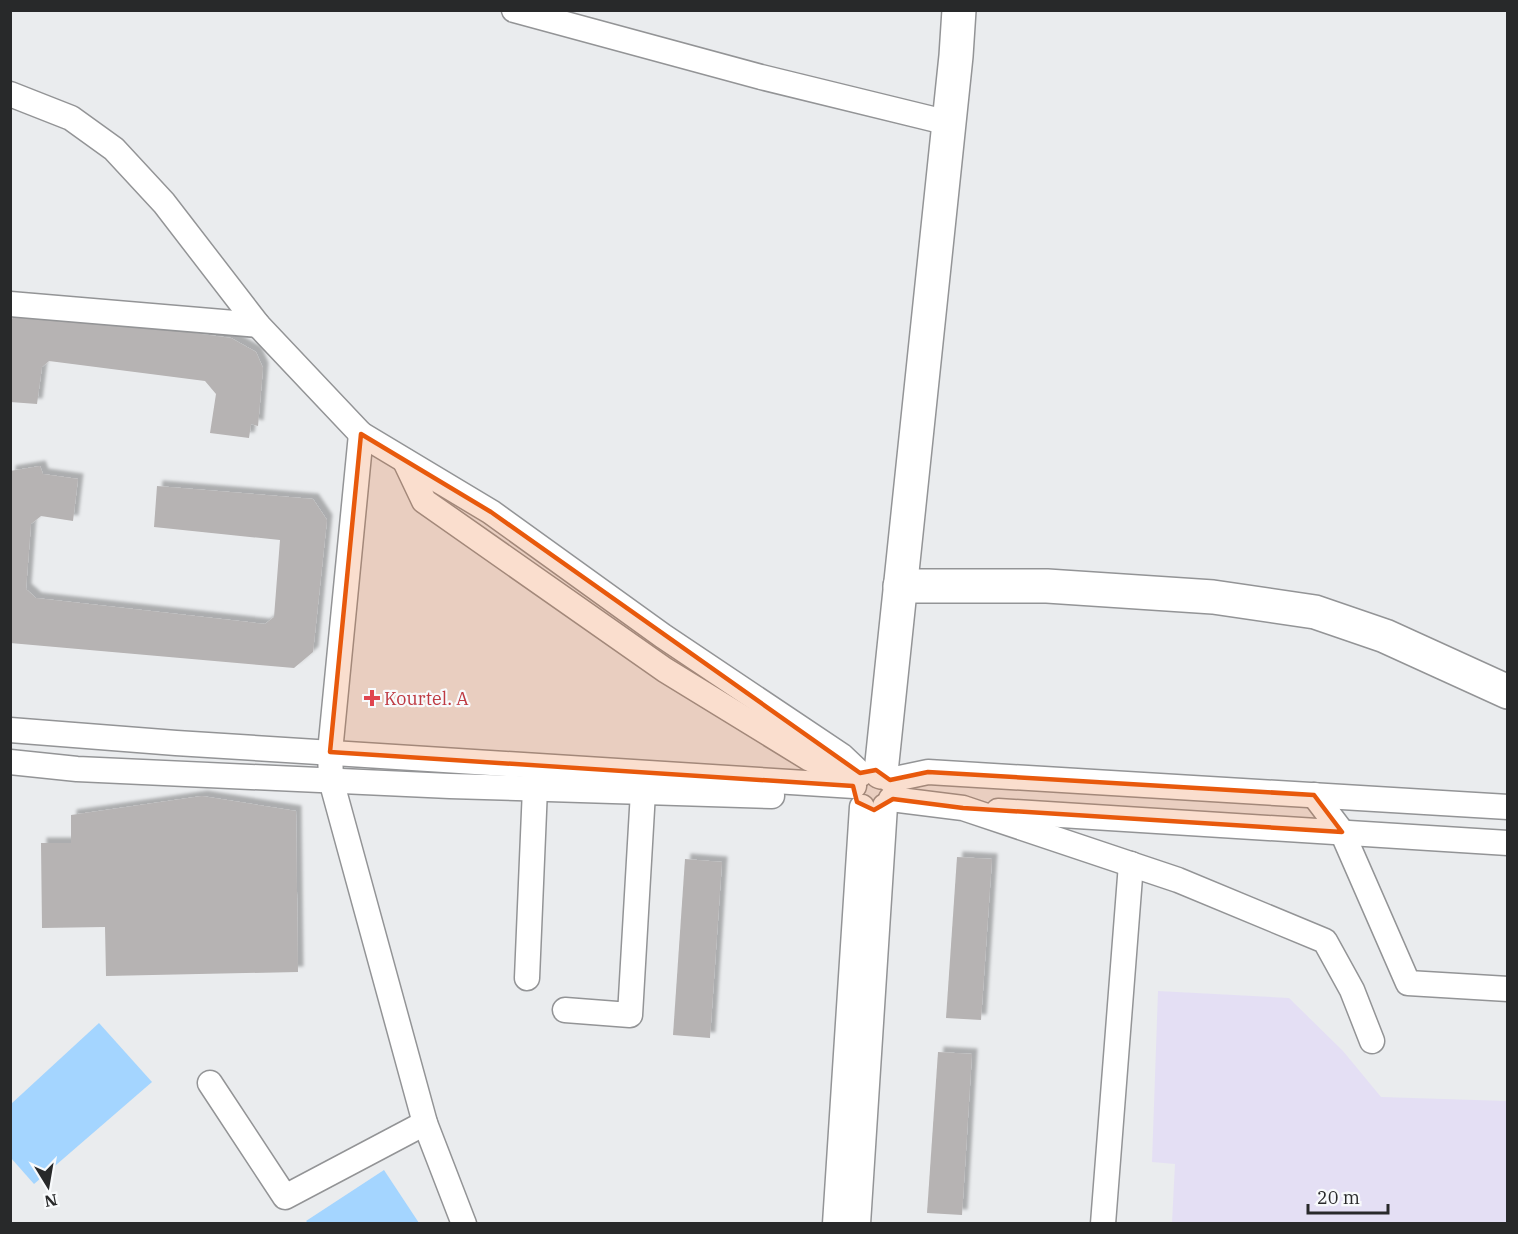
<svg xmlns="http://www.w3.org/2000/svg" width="1518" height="1234" viewBox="0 0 1518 1234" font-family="'IBM Plex Serif',serif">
  <defs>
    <filter id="shadow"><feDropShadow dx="5.5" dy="-5.5" stdDeviation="1.5" flood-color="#0004"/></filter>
  </defs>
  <rect width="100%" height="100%" fill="#eaecee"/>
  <path fill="#e4dff4" d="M1158 991 1289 998 1343 1051 1381 1097 1507 1101V1223H1172L1175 1164 1152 1162Z"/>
  <g fill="#a4d5ff">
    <path d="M99 1023 152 1082 34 1184 11 1158V1104Z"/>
    <path d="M384 1170 419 1223H308L306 1221Z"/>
  </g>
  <g fill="#b6b3b3" filter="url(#shadow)">
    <path d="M38 312 231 338 256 352 263 368 258 426 251 424 249 438 210 433 216 394 205 381 49 361 42 367 37 404 10 402V321L16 314Z"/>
    <path d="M40 466 43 474 78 479 73 521 41 516 31 524 26 589 36 598 265 624 274 617 280 540 154 527 157 486 313 499 327 520 313 652 294 668 10 643V471Z"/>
    <path d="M202 796 296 811 298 972 106 976 105 927 42 928 41 843H71V815Z"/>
    <path d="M957 857 992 859 981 1020 946 1018Z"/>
    <path d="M685 859 722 862 710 1038 673 1035Z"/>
    <path d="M938 1052 972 1054 962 1215 927 1213Z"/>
  </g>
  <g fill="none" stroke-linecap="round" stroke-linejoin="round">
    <defs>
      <g id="street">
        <path d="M514 10 761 77 949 123"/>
        <path d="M10 94 71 118 114 149 164 203 258 325 361 434 491 512 663 636 842 756 861 774"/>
        <path d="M10 304 258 325"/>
        <path d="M361 434 330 752 331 780 425 1123 464 1224"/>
        <path d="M405 461 424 501 665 670 810 759 855 780"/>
        <path d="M10 730 176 743 854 786"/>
        <path d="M10 762 77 769 450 786 772 796"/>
        <path d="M890 780 928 772 1508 807"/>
        <path d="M1314 795 1342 832 1408 983 1508 989"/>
        <path d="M891 799 963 808 1178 880 1325 941 1352 990 1372 1041"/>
        <path d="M998 811 1508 843"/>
        <path d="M527 978 535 788"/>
        <path d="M565 1010 630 1015 643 792"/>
        <path d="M210 1083 285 1197 425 1123"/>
        <path d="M835 1224 862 807"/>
        <path d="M858 1224 885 806"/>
        <path d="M1103 1224 1131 864"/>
      </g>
      <g id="secondary">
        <path d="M900 586H1047L1213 597 1315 612 1385 636 1508 692"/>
        <path d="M881 772 956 56 959 10"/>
      </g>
    </defs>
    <use href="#street" stroke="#939496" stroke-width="27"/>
    <use href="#secondary" stroke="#939496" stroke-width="36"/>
    <use href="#street" stroke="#fff" stroke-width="24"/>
    <use href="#secondary" stroke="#fff" stroke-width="33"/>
  </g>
  <path fill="#e8590c" fill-opacity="0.2" stroke="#e8590c" stroke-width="4.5" stroke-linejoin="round" d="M361 434 491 512 860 773 876 770 890 780 928 772 1314 795 1342 832 963 808 893 799 874 810 857 802 853 786 330 752Z"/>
  <path fill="#e0444e" stroke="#f8fafc" stroke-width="2" d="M369 689h6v6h6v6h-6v6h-6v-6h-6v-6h6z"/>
  <g text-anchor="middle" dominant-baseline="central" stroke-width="4.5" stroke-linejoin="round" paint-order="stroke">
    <g font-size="18" fill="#be3a42" stroke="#f8fafc" text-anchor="start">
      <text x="384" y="698">Kourtel. A</text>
    </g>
  </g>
  <rect width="1518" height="1234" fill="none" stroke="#28292a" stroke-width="24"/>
  <g transform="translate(48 1186) rotate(169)" stroke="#f8fafc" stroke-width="4.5" paint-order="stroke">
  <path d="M0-4.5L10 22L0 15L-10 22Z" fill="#28292a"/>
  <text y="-9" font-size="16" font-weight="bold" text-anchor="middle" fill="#28292a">N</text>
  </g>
  <path d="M1308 1204v9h80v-9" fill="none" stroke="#28292a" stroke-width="3"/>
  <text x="1317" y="1204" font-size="18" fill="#28292a" stroke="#f8fafc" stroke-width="4.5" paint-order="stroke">20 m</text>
</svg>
